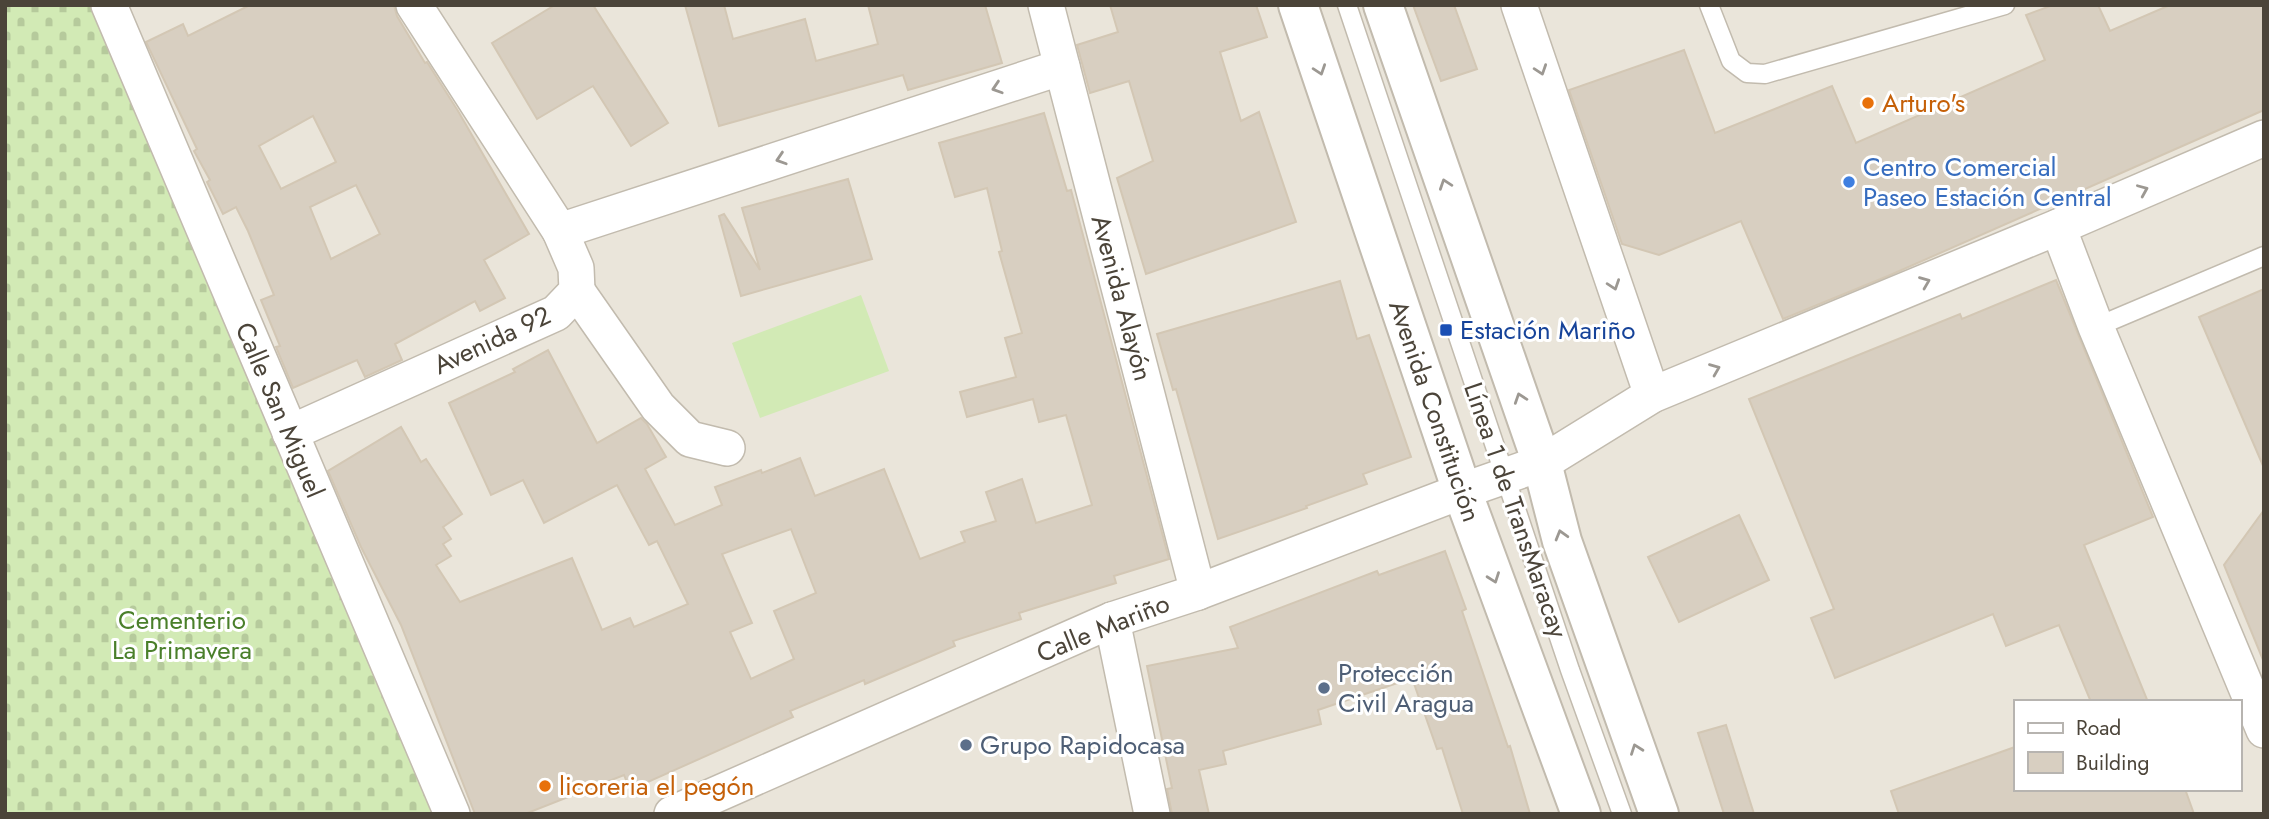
<svg xmlns="http://www.w3.org/2000/svg" width="2269" height="819" viewBox="0 0 2269 819" font-family="Jost,sans-serif">
  <defs>
    <pattern id="cemetery-stones" width="16" height="16" patternUnits="userSpaceOnUse" patternTransform="scale(1.75)"><rect width="16" height="16" fill="#d2eab5"/><path d="M2 7V4a2 2 0 0 1 4 0v3zM10 15v-3a2 2 0 0 1 4 0v3z" fill="#b6ca9c"/></pattern>
  </defs>
  <rect width="100%" height="100%" fill="#f6f3ec"/>
  <path fill="#eae5da" fill-rule="evenodd" d="M5 5H2264V814H5ZM2015 702H2239V789H2015Z"/>
  <path fill="#d2eab5" d="M861 295 889 371 760 418 732 343Z"/>
  <path fill="url(#cemetery-stones)" d="M5 5H103L452 814H5Z"/>
  <g fill="#d8cfc1" stroke="#d3c7b4" stroke-width="2" fill-rule="evenodd">
    <path d="M250 5H394L397 16 425 63 427 62 458 111 529 234 484 260 505 298 480 311 475 301 395 344 402 360 365 377 357 360 293 388 276 347 280 346 261 300 274 295 248 231 236 207 223 214 207 182 210 180 194 151 197 149 146 42 183 24 188 36ZM313 116 336 162 281 189 259 146ZM356 185 380 234 331 259 310 207Z"/>
    <path d="M555 5H593L668 123 631 146 593 86 537 119 492 43Z"/>
    <path d="M685 5H724L733 39 805 19 816 61 878 44 868 5H985L1002 63 908 90 903 75 719 126Z"/>
    <path d="M1110 5H1256L1267 37 1220 52 1241 121 1259 112 1296 222 1146 274 1117 178 1153 161 1129 81 1090 93 1077 45 1118 32Z"/>
    <path d="M1413 5H1454L1477 69 1441 81Z"/>
    <path d="M2053 5H2098L2110 31 2170 5H2264V110L1888 276 1783 319 1741 221 1659 255 1622 244 1569 90 1684 50 1715 133 1832 86 1856 143 2045 60 2026 15Z"/>
    <path d="M1044 113 1067 191 1071 190 1169 559 1114 576 1116 583 1019 613 1021 619 953 641 955 646 865 684 864 680 790 711 793 717 630 790 624 775 525 814H475L401 625 361 547 328 471 401 427 421 462 426 459 462 514 443 527 451 539 443 544 451 556 436 565 460 602 572 558 602 630 630 618 634 627 688 604 657 541 649 545 617 485 544 523 523 480 491 495 449 403 515 372 513 369 548 350 597 443 641 418 647 424 666 457 645 469 675 525 722 505 715 487 761 470 762 473 800 458 815 496 884 469 920 559 965 542 961 532 996 521 986 492 1022 479 1036 523 1092 505 1066 415 1039 422 1033 399 967 417 960 392 1016 377 1005 338 1022 333 999 252 1002 251 987 188 955 197 939 143ZM791 529 816 593 774 611 794 659 751 679 730 632 752 623 722 554Z"/>
    <path d="M848 179 872 259 741 296 719 216 724 214 760 270 742 208Z"/>
    <path d="M2056 280 2153 517 2084 545 2148 702H2091L2059 625 2006 646 1993 614 1835 678 1811 618 1834 609 1749 399 1960 314 1962 319Z"/>
    <path d="M1340 281 1357 339 1369 335 1411 457 1363 474 1367 484 1306 506 1307 508 1218 539 1176 389 1173 390 1157 334Z"/>
    <path d="M2264 289V468L2199 317Z"/>
    <path d="M2264 510V660H2263L2224 565Z"/>
    <path d="M1739 515 1769 580 1679 622 1648 557Z"/>
    <path d="M1445 551 1466 609 1462 611 1508 747 1510 746 1530 814H1463L1442 748 1437 749 1412 678 1318 710 1321 724 1223 751 1226 764 1199 770 1209 814H1172L1167 789 1172 788 1147 666 1238 648 1230 627 1377 571 1379 575Z"/>
    <path d="M1726 725 1754 814H1724L1698 733Z"/>
    <path d="M2015 747V789H2185L2194 814H1899L1891 791Z"/>
  </g>
  <g fill="none" stroke-linecap="round" stroke-linejoin="round">
    <defs>
      <g id="service">
        <path d="M1347 5 1570 670 1622 814"/>
        <path d="M1709 5 1731 61 1747 73 1765 74 2005 5"/>
        <path d="M2096 327 2264 256"/>
      </g>
      <g id="minor">
        <path d="M109 5 452 814"/>
        <path d="M1046 5 1198 592"/>
        <path d="M1519 5 1652 395"/>
        <path d="M2058 227 2096 327 2264 730"/>
        <path d="M560 231 1062 67"/>
        <path d="M577 291 658 407 690 439 727 448"/>
        <path d="M290 433 556 313 577 291 576 268 560 231 414 5"/>
        <path d="M1112 620 1152 814"/>
        <path d="M672 814 1112 620 1198 592 1462 491 1542 463 1652 395 2058 227 2264 138"/>
      </g>
      <g id="tertiary">
        <path d="M1298 5 1462 491 1581 814"/>
        <path d="M1383 5 1542 463 1562 541 1659 814"/>
      </g>
    </defs>
    <use href="#service" stroke="#c2bbae" stroke-width="21"/>
    <use href="#minor" stroke="#c2bbae" stroke-width="38"/>
    <use href="#tertiary" stroke="#c2bbae" stroke-width="42"/>
    <use href="#service" stroke="#fff" stroke-width="18"/>
    <use href="#minor" stroke="#fff" stroke-width="35"/>
    <use href="#tertiary" stroke="#fff" stroke-width="38"/>
  </g>
  <defs><path id="oneway-chevron" d="M-2-3.5L2.5 0L-2 3.5" fill="none" stroke-width="1.6" stroke-linecap="round" stroke-linejoin="round" transform="scale(1.75)"/></defs>
  <g stroke="#9c9892">
    <use href="#oneway-chevron" transform="translate(1320 70) rotate(71)"/>
    <use href="#oneway-chevron" transform="translate(1541 70) rotate(71)"/>
    <use href="#oneway-chevron" transform="translate(997 88) rotate(162)"/>
    <use href="#oneway-chevron" transform="translate(781 159) rotate(162)"/>
    <use href="#oneway-chevron" transform="translate(1445 184) rotate(-109)"/>
    <use href="#oneway-chevron" transform="translate(2143 190) rotate(-23)"/>
    <use href="#oneway-chevron" transform="translate(1925 282) rotate(-22)"/>
    <use href="#oneway-chevron" transform="translate(1614 285) rotate(71)"/>
    <use href="#oneway-chevron" transform="translate(1715 369) rotate(-22)"/>
    <use href="#oneway-chevron" transform="translate(1520 398) rotate(-109)"/>
    <use href="#oneway-chevron" transform="translate(1561 535) rotate(-106)"/>
    <use href="#oneway-chevron" transform="translate(1494 578) rotate(70)"/>
    <use href="#oneway-chevron" transform="translate(1636 749) rotate(-110)"/>
  </g>
  <g fill="#e8710a" stroke="#fff" stroke-width="2.5">
    <circle cx="1868" cy="103" r="7"/>
    <circle cx="545" cy="786" r="7"/>
  </g>
  <circle fill="#3f7fe0" stroke="#fff" stroke-width="2.5" cx="1849" cy="182" r="7"/>
  <rect fill="#1a4fb4" stroke="#fff" stroke-width="2.5" x="1439" y="323" width="14" height="14" rx="3.5"/>
  <g fill="#5c6f8a" stroke="#fff" stroke-width="2.5">
    <circle cx="1324" cy="688" r="7"/>
    <circle cx="966" cy="745" r="7"/>
  </g>
  <g text-anchor="middle" dominant-baseline="central" stroke-width="6" stroke-linejoin="round" paint-order="stroke">
    <g font-size="26" fill="#c56008" stroke="#fff" text-anchor="start">
      <text x="1882" y="103">Arturo's</text>
      <text x="559" y="786">licoreria el pegón</text>
    </g>
    <g font-size="26" fill="#366cbe" stroke="#fff" text-anchor="start">
      <text x="1863" y="167">Centro Comercial<tspan x="1863" dy="30">Paseo Estación Central</tspan></text>
    </g>
    <g font-size="26" fill="#4b4439" stroke="#fff">
      <text transform="translate(1122 298) rotate(75)">Avenida Alayón</text>
      <text transform="translate(492 340) rotate(-25)">Avenida 92</text>
      <text transform="translate(280 410) rotate(67)">Calle San Miguel</text>
      <text transform="translate(1435 411) rotate(71)">Avenida Constitución</text>
      <text transform="translate(1516 510) rotate(71)">Línea 1 de TransMaracay</text>
      <text transform="translate(1103 628) rotate(-22)">Calle Mariño</text>
    </g>
    <g font-size="26" fill="#164399" stroke="#fff" text-anchor="start">
      <text x="1460" y="330">Estación Mariño</text>
    </g>
    <g font-size="26" fill="#4a7f2a" stroke="#fff">
      <text x="182" y="620">Cementerio<tspan x="182" dy="30">La Primavera</tspan></text>
    </g>
    <g font-size="26" fill="#4e5e75" stroke="#fff" text-anchor="start">
      <text x="1338" y="673">Protección<tspan x="1338" dy="30">Civil Aragua</tspan></text>
      <text x="980" y="745">Grupo Rapidocasa</text>
    </g>
  </g>
  <rect width="2269" height="819" fill="none" stroke="#4b4439" stroke-width="14"/>
  <rect x="2014" y="700" width="228" height="91" fill="#ffffff" stroke="#b7b4b0" stroke-width="2"/>
  <rect x="2028" y="723" width="35" height="10" fill="#ffffff" stroke="#b7b4b0" stroke-width="2"/>
  <text x="2076" y="735" font-size="21" fill="#4b4439">Road</text>
  <rect x="2028" y="752" width="35" height="21" fill="#d8cfc1" stroke="#b7b4b0" stroke-width="2"/>
  <text x="2076" y="770" font-size="21" fill="#4b4439">Building</text>
</svg>
